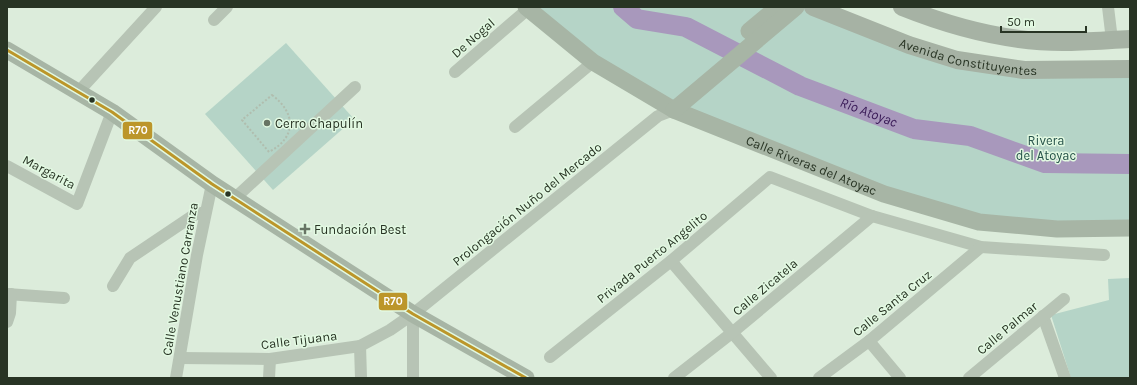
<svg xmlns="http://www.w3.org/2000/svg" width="1137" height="385" viewBox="0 0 1137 385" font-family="Karla,sans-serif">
  <rect width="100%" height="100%" fill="#dcecdb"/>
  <g fill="#b5d4c7">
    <path d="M526 7H814L957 60 1130 69V228L979 222 674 110Z"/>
    <path d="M286 43 354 119 273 190 205 114Z"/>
    <path d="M1130 278V378H1071L1051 315 1109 300 1108 279Z"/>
  </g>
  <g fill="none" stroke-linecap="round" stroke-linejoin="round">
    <path stroke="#a898bc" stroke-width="20" id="s1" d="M623 7 637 19 686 27 800 86 914 129 970 136 1045 163 1130 164"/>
    <path stroke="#b0bdae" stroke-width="2" stroke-dasharray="2 2" stroke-linecap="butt" d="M272 95C296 113 297 137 269 152L242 120Z"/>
    <g stroke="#b7c4b5" stroke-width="12">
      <path d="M1108 7 1112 40"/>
      <path d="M214 20 227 7"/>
      <path d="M455 72 528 9"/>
      <path d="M79 91 156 7"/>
      <path d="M515 127 593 62"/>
      <path d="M7 166 77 204 112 112"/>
      <path d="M234 199 355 87"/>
      <path d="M671 261 771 378"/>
      <path d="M113 286 130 258 194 215 205 212"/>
      <path d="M7 294 64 298"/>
      <path d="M1043 316 1065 378"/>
      <path d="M7 322 10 313 11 294"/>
      <path d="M869 341 900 378"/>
      <path d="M360 346 361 378"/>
      <path d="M550 357 671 261 770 177 872 216 981 247 1104 255"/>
      <path d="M180 358 270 359 360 346 390 330 413 314 658 116 674 110"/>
      <path d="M176 378 197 255 212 184"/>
      <path d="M269 378 270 359"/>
      <path d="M413 378V314"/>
      <path d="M674 378 733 332 872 216"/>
      <path d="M819 378 869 341 981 247"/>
      <path d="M969 378 1064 299"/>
    </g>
    <g stroke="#a7b5a5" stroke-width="17">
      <path id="s2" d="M526 7 593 62 674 110 884 194 979 222 1057 229 1130 228"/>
      <path d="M749 31 778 7"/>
      <path d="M7 50 112 112 212 184 413 314 526 378"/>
      <path d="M674 110 796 7"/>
    </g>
    <g stroke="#a6b2a4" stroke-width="18">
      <path id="s3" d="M813 7 909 45 957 60 1024 70 1130 69"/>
      <path d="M902 7C952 27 1009 42 1063 42 1085 42 1108 40 1130 39"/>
    </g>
    <defs>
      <path id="bus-1" d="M7 50 112 112 212 184 413 314 526 378"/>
    </defs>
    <use href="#bus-1" stroke="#e2f9e2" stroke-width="6"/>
    <use href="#bus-1" stroke="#bc962a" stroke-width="3"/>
  </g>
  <g fill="#283424" stroke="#e2f9e2" stroke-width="1.5">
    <circle cx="92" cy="100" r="3.5"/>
    <circle cx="228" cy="194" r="3.5"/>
  </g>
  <g fill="#677464" stroke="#e2f9e2" stroke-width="1.5">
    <circle cx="267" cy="123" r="4"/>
    <path d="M303 223h4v4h4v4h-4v4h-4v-4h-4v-4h4z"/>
  </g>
  <g text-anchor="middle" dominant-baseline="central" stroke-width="3" stroke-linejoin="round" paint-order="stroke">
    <g font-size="13" fill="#283424" stroke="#e2f9e2">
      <text transform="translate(473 38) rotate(-41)">De Nogal</text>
      <text stroke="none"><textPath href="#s3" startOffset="164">Avenida Constituyentes</textPath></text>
      <text stroke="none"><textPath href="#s2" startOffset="329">Calle Riveras del Atoyac</textPath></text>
      <text transform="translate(49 172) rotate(28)">Margarita</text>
      <text transform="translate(527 204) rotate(-39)">Prolongación Nuño del Mercado</text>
      <text transform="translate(652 257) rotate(-39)">Privada Puerto Angelito</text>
      <text transform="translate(180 279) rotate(-80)">Calle Venustiano Carranza</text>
      <text transform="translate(765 287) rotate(-40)">Calle Zicatela</text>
      <text transform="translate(892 303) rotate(-39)">Calle Santa Cruz</text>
      <text transform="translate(1007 328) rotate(-40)">Calle Palmar</text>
      <text transform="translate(299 340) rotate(-7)">Calle Tijuana</text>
    </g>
    <g font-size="13" fill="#283424" stroke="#e2f9e2" text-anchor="start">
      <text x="275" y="123">Cerro Chapulín</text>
      <text x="314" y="229">Fundación Best</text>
    </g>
    <g font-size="13" fill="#27534a" stroke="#e2f9e2">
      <text x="1046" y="140">Rivera<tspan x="1046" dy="15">del Atoyac</tspan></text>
    </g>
    <g font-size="14" font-style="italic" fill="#381956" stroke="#e2f9e2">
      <text stroke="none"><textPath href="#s1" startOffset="270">Río Atoyac</textPath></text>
    </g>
  </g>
  <g stroke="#e2f9e2" stroke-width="1.5">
    <rect x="122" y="121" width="31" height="19" rx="4" fill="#bc962a"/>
    <rect x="378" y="292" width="30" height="19" rx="4" fill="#bc962a"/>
  </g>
  <g font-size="11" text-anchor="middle" font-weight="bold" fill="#fff">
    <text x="138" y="134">R70</text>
    <text x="393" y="305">R70</text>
  </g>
  <rect width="1137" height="385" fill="none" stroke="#283424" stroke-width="16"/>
  <path d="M1001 26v6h85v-6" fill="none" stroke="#283424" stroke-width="2"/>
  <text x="1007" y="26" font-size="12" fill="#283424" stroke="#e2f9e2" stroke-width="3" paint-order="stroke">50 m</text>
</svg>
